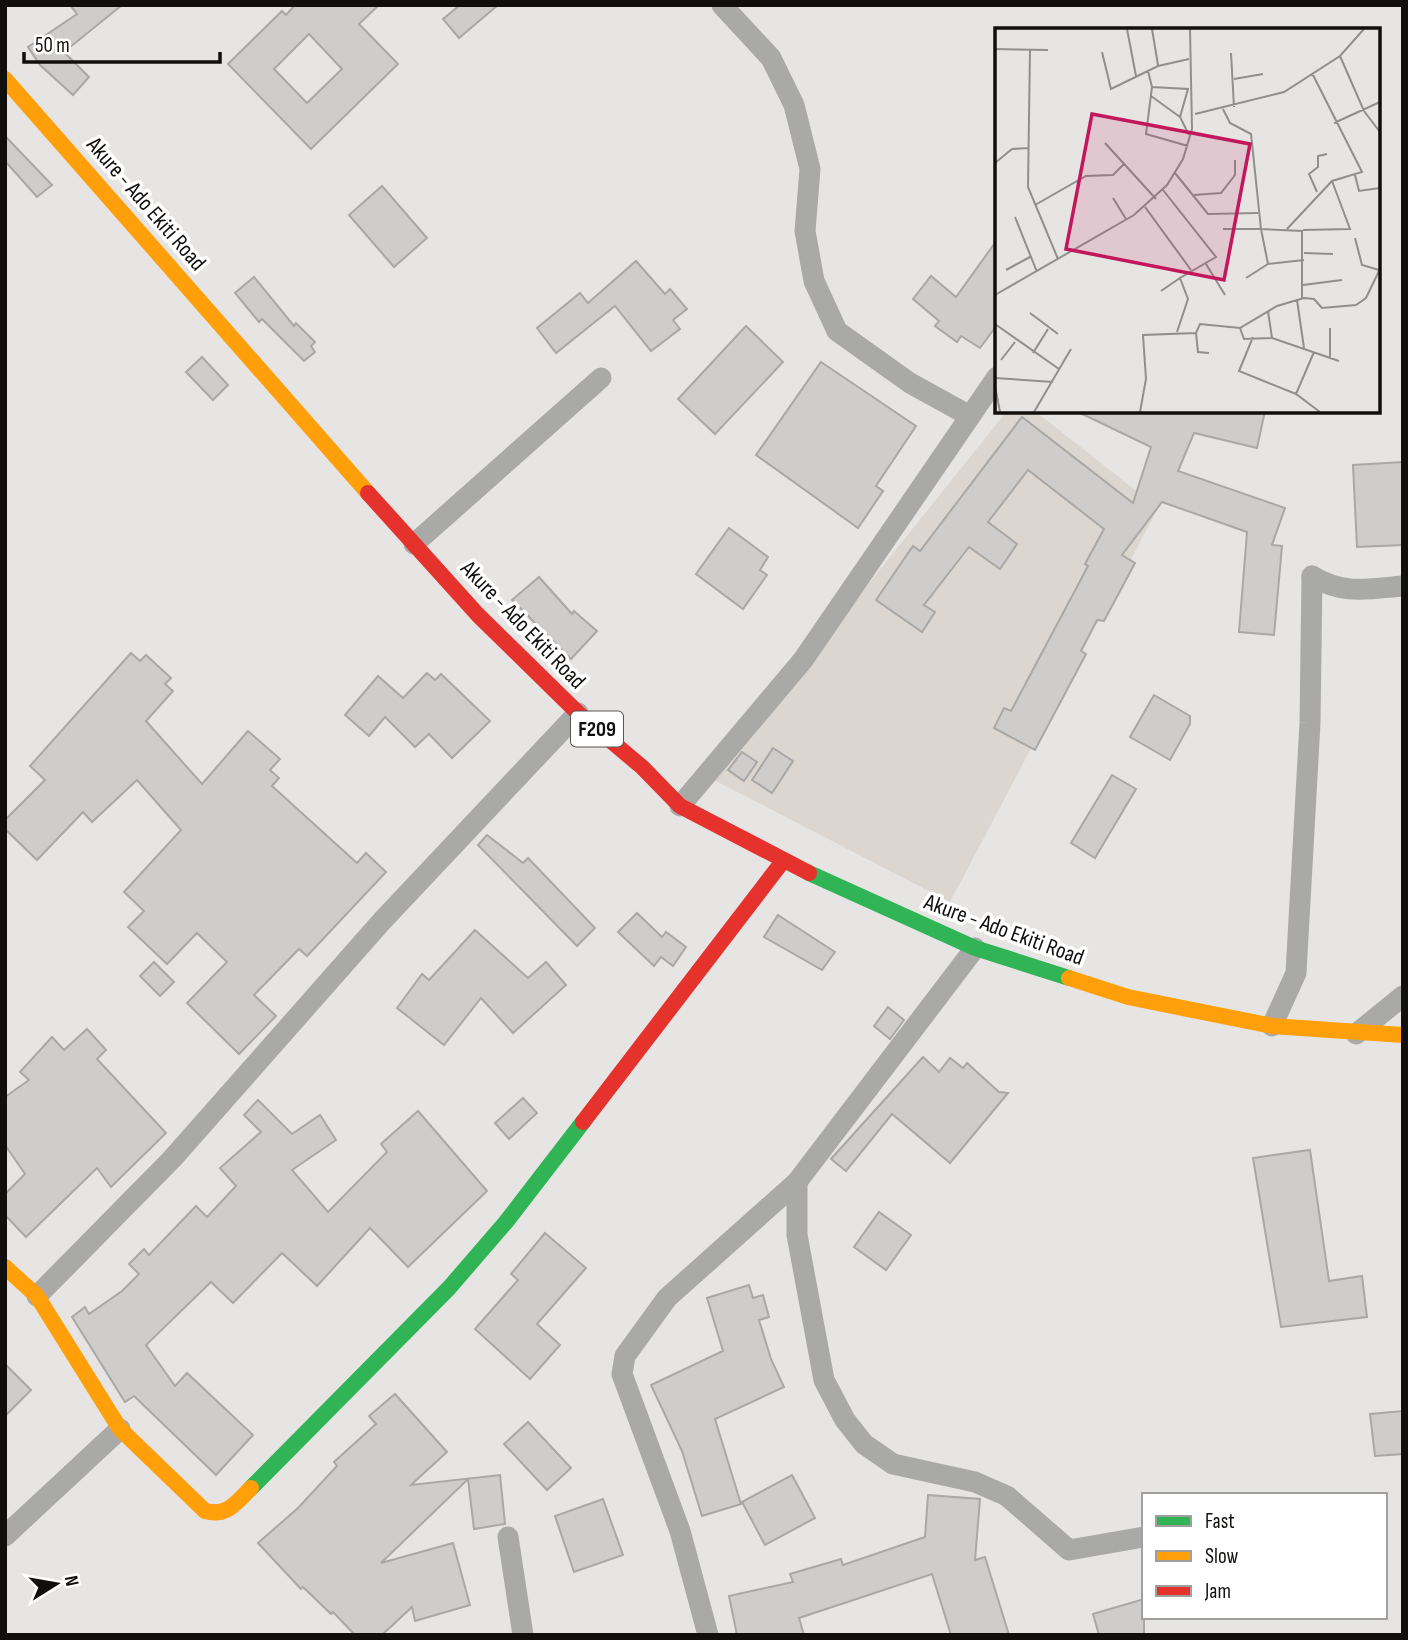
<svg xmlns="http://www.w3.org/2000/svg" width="1408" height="1640" viewBox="0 0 1408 1640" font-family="'Sofia Sans Condensed',sans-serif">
  <rect width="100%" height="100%" fill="#e7e5e3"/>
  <path fill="#dcd6d0" d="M1007 411H1035L1158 508 950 902 712 779Z"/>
  <g fill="#cfcdcb" stroke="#aaa8a6" stroke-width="2" fill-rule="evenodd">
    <path d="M70 5H122L64 52 89 77 73 95 40 65 28 47 77 14Z"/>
    <path d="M295 5H379L359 24 398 64 311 149 228 64 282 11 286 15ZM309 34 342 69 307 103 274 69Z"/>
    <path d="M460 5H498L459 38 443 19Z"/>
    <path d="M5 136 52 185 37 197 5 161Z"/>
    <path d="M382 186 427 238 394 267 349 215Z"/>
    <path d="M997 240V325L980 348 961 336 957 342 935 326 939 321 913 299 931 276 956 297Z"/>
    <path d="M636 261 665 294 670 289 687 309 673 320 680 329 651 351 615 306 556 353 537 328 580 293 588 303Z"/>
    <path d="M254 277 294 326 296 323 315 342 311 346 315 352 304 361 262 319 259 322 235 293Z"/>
    <path d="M746 326 783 362 715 434 678 399Z"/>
    <path d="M202 357 228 385 213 400 186 372Z"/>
    <path d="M821 362 916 426 876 486 883 491 858 528 756 455Z"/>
    <path d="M1076 411H1265L1257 448 1194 433 1178 471 1285 508 1272 545 1282 546 1274 635 1239 632 1247 532 1162 502 1122 555 1135 563 1104 621 1097 620 1081 651 1086 654 1035 750 994 728 1004 708 1011 711 1088 566 1085 564 1104 529 1028 470 988 522 1017 544 1000 569 969 547 924 605 935 612 922 632 876 600 913 546 920 551 1022 417 1133 503 1151 447Z"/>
    <path d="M1403 462V545L1357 547 1353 465Z"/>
    <path d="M729 528 768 557 760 570 767 575 743 609 696 574Z"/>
    <path d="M539 577 572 614 574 611 597 631 571 659 512 600Z"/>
    <path d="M131 653 140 661 146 655 171 678 165 684 173 691 146 721 202 784 248 731 280 759 270 770 279 778 272 786 357 863 366 853 386 872 307 956 299 949 254 995 276 1016 239 1054 187 1003 227 962 197 933 167 964 128 927 144 911 124 892 181 830 137 780 92 822 83 812 37 860 5 829V820L45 780 30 766Z"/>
    <path d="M427 673 435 680 441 674 490 721 452 758 429 734 415 747 385 717 369 736 345 715 378 676 403 698Z"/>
    <path d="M1154 695 1190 716V724L1170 760 1130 737Z"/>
    <path d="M773 748 793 761 772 793 752 780Z"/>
    <path d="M742 752 757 762 744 781 728 770Z"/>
    <path d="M1112 775 1136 789 1095 858 1071 843Z"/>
    <path d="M487 835 523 863 528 858 595 928 577 946 478 845Z"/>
    <path d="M637 913 662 937 666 932 686 947 673 966 661 957 654 966 618 932Z"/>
    <path d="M778 915 835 952 822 970 764 937Z"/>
    <path d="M475 930 528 978 546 962 566 985 513 1033 481 998 444 1045 397 1008 422 974 429 980Z"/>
    <path d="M154 962 174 982 160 996 140 976Z"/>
    <path d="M888 1007 904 1020 890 1039 874 1026Z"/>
    <path d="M87 1029 106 1050 97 1059 166 1133 111 1187 97 1168 26 1237 5 1215V1194L25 1174 5 1145V1097L29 1080 20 1072 52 1037 64 1050Z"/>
    <path d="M923 1057 939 1072 950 1058 963 1068 967 1063 999 1092 1008 1093 950 1163 892 1114 846 1171 831 1159Z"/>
    <path d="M523 1098 537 1113 509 1139 495 1123Z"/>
    <path d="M258 1100 292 1134 320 1115 336 1140 292 1170 328 1212 387 1152 381 1144 418 1111 487 1191 408 1267 370 1228 317 1286 282 1253 233 1303 211 1282 146 1345 175 1386 187 1373 253 1435 216 1475 134 1396 125 1402 72 1317 85 1307 89 1314 122 1291 139 1274 129 1264 144 1249 149 1255 196 1206 207 1217 236 1186 220 1168 261 1132 244 1115Z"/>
    <path d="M1310 1150 1329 1281 1362 1276 1367 1317 1281 1327 1253 1158Z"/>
    <path d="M879 1212 911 1235 886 1270 854 1247Z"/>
    <path d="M545 1233 586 1268 537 1324 560 1345 530 1379 475 1329 518 1280 511 1274Z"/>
    <path d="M749 1285 753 1298 763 1295 769 1317 759 1320 771 1359 784 1387 715 1419 741 1504 702 1516 682 1451 651 1385 723 1351 707 1298Z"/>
    <path d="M5 1364 31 1390 5 1416Z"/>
    <path d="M395 1394 447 1452 411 1485 500 1475 505 1524 474 1529 468 1479 381 1563 453 1543 470 1605 415 1621 412 1607 382 1635H355L333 1612 331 1614 303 1587 301 1589 258 1543 298 1508 337 1466 334 1462 376 1424 369 1416Z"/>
    <path d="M1403 1411V1454L1375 1456 1370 1414Z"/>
    <path d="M528 1422 571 1468 547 1490 504 1444Z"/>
    <path d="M792 1475 815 1518 765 1545 742 1502Z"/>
    <path d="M928 1495 980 1499 975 1560 985 1557 1009 1635H951L932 1574 799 1618 804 1635H737L729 1596 793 1582 790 1574 841 1559 843 1565 925 1537Z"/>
    <path d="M603 1499 623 1555 574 1572 555 1516Z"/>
    <path d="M1144 1599V1635H1099L1093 1614Z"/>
  </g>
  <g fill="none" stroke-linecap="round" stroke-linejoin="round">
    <g stroke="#a9a9a8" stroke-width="21">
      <path d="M722 5 771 58 794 105 810 169 805 231 814 281 837 331 910 383 968 415"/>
      <path d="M414 544 601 378"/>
      <path d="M1312 576C1343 595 1367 589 1403 586"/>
      <path d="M680 806 803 660 997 377"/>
      <path d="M1272 1026 1296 973 1310 723 1312 576"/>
      <path d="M1356 1034 1403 996"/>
      <path d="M797 1182V1235L824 1380 845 1420 864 1444 893 1464 975 1482 1007 1496 1069 1550 1144 1537"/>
      <path d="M37 1296 172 1159 382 921 578 713"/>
      <path d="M5 1536 120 1429"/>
      <path d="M508 1537 523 1635"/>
      <path d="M708 1635 680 1531 622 1374 625 1356 667 1298 797 1182 975 948"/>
    </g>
    <g stroke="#30b455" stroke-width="16">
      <path d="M809 873 975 948 1069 978"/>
      <path d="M251 1488 449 1288 506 1222 583 1122"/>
    </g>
    <g stroke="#ff9f0a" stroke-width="16">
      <path d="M5 79 368 493"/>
      <path d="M1069 978 1128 997 1272 1026 1403 1035"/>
      <path d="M5 1267 37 1296 120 1429 205 1511C227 1517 236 1503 251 1488"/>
    </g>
    <g stroke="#e5322d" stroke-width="16">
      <path d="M368 493 478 615 578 713 642 767 680 806 809 873"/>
      <path d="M583 1122 783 861"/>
    </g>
  </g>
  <g text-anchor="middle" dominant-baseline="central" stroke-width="7" stroke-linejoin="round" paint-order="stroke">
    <rect fill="#fff" stroke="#585756" stroke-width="2" x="571" y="711.5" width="52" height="35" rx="5"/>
    <g font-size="21" font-weight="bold" fill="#110f0e">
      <text x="597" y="729">F209</text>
    </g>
    <g font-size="23" fill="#110f0e" stroke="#fff">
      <text transform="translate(146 204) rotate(49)">Akure - Ado Ekiti Road</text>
      <text transform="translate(523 625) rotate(46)">Akure - Ado Ekiti Road</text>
      <text transform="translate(1004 930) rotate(20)">Akure - Ado Ekiti Road</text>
    </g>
  </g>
  <g transform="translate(995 28)">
    <rect width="385" height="385" fill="#e7e5e3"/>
    <path fill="none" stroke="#918f8e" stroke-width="2" d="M132 1 141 48M157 1 163 37M0 21 53 22M35 22 33 159 63 231M107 24 116 61 163 38 194 31M236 25 239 79M345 28 369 83 385 104M153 43 157 59 151 106 193 118M239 51 268 46M157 59 193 61 185 89 194 107M156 68 185 89M228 81 235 95 256 106 266 201 307 203V271M200 86 289 64 345 28 369 1M339 95 385 74M110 115 161 171M0 135 17 121 33 120M180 145 213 186 263 185M360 147 364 163 385 160M168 162 221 229 185 250 193 271 182 304M322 164 314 146 323 139V128L332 126M199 167 226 165 240 147V132M118 170 131 191M40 177 91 148 118 147 129 136M150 179 196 242M20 189 42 244M228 201H266L273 236 309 232M292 201 337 153 367 144 317 45M308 202 355 201 337 153M360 210 367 237 384 242M309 225 338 226M211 236 230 267M11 242 35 229M251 250 273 236M308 257 347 252M166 263 185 250M0 267 139 187 172 157 188 131 197 101 195 1M302 272 309 320M273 283 277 310 344 333M35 285 63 306M0 296 64 341M245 300 249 311 276 310M335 300V330M201 305 203 324 214 325M258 309 244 343 301 366 325 384M38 325 53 301M6 332 20 314M0 350 58 354M0 358 5 384M301 366 319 324M39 384 76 321M145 384 151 351 148 307 201 305 205 296 245 300 282 278 309 270 319 271 327 280 361 277 371 270 385 241"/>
    <path fill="#c2185b" fill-opacity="0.15" stroke="#c2185b" stroke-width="3.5" d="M97 86 255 116 229 252 71 221Z"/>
    <rect width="385" height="385" fill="none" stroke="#110f0e" stroke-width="3.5"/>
  </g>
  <rect width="1408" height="1640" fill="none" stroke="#110f0e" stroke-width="14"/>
  <rect x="1142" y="1493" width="245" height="126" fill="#ffffff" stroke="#a09f9f" stroke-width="2"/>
  <rect x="1156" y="1516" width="35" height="10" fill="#30b455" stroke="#a09f9f" stroke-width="2"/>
  <text x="1205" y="1528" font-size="21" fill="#110f0e">Fast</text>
  <rect x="1156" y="1551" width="35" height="10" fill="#ff9f0a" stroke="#a09f9f" stroke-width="2"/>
  <text x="1205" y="1563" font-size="21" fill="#110f0e">Slow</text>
  <rect x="1156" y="1586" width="35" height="10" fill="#e5322d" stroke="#a09f9f" stroke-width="2"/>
  <text x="1205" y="1598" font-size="21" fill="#110f0e">Jam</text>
  <g transform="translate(56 1584) rotate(79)" stroke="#ffffff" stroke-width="5" paint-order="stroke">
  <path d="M0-5L12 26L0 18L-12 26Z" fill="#110f0e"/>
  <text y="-10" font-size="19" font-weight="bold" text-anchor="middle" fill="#110f0e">N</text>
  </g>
  <path d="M24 52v10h196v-10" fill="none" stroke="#110f0e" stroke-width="3.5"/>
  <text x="35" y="52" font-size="21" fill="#110f0e" stroke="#ffffff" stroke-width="5" paint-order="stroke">50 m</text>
</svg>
